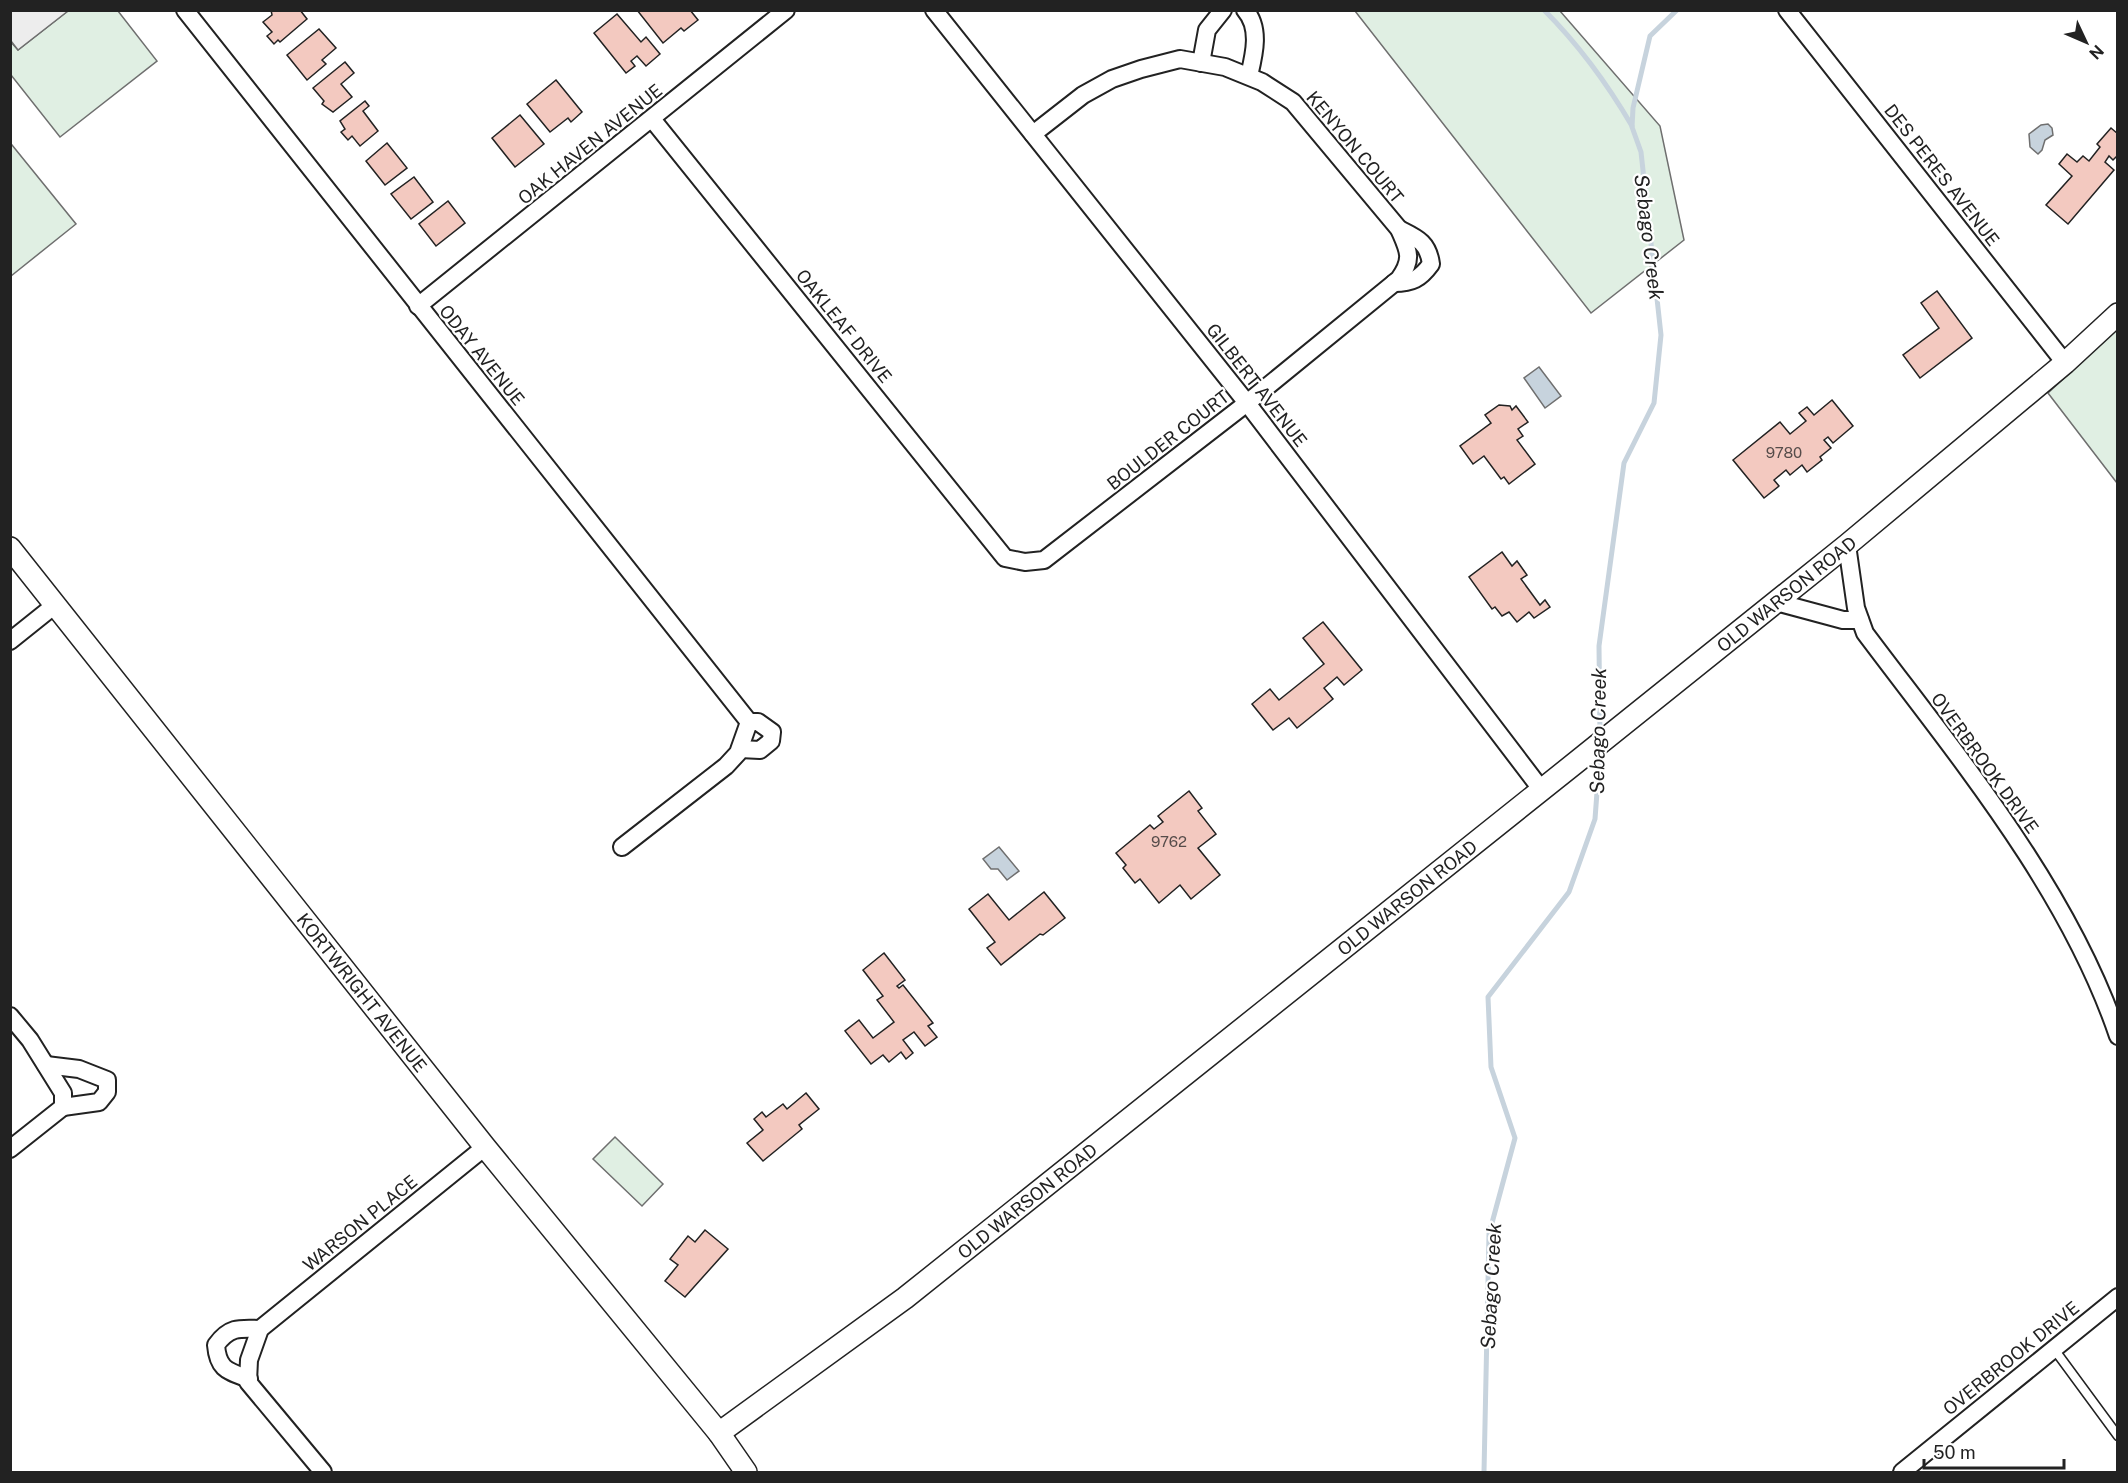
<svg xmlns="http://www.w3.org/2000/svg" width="2128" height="1483" viewBox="0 0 2128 1483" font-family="'Public Sans',sans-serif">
  <rect width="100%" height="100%" fill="#fff"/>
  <g fill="#e0efe3" stroke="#6f6f6f" stroke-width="1.5">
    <path d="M68 11H118L157 61 60 137 11 75 10 41 18 50Z"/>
    <path d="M1355 11H1560L1660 126 1684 240 1591 313Z"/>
    <path d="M12 145 76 224 11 276 10 146Z"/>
    <path d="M2117 329V483L2048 393Z"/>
    <path d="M615 1137 663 1184 642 1206 593 1159Z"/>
  </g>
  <path fill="#ededed" stroke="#6f6f6f" stroke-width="1.5" d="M11 10H68V11L18 50 11 41Z"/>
  <g fill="#c7d3dd" stroke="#6f6f6f" stroke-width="1.5">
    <path d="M2048 124 2052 128 2053 135 2045 140 2042 150 2038 154 2030 147 2029 134 2041 125Z"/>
    <path d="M1539 367 1561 396 1545 408 1524 378Z"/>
    <path d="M999 847 1019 871 1007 880 998 869H991L983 859Z"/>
  </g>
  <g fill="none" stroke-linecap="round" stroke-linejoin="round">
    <g stroke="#c7d3dd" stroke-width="5">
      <path d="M1544 10C1578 44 1608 85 1632 126"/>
      <path d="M1600 736 1599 646 1624 463 1654 403 1661 335 1641 152 1632 127 1633 108 1650 36 1677 10"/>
      <path d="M1484 1472 1489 1234 1515 1138 1491 1067 1488 997 1569 892 1595 819 1600 752"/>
    </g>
  </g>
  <g fill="#f3c9c0" stroke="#222" stroke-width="1.5">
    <path d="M271 10H300L307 19 280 42 278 40 274 44 267 36 272 32 263 22 272 15Z"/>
    <path d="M637 10H690L698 20 684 31 681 28 663 43Z"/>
    <path d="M617 14 641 42 646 37 660 54 646 66 637 56 631 61 635 66 626 73 594 33Z"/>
    <path d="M319 29 336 48 322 60 326 64 307 80 287 55Z"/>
    <path d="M345 62 354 73 341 84 352 97 333 112 322 104 324 101 313 88Z"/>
    <path d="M556 80 582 112 571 122 568 118 550 132 527 104Z"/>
    <path d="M365 101 369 106 363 111 378 131 360 146 352 136 348 140 341 132 345 129 340 121Z"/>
    <path d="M520 115 544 144 515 167 492 138Z"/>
    <path d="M2111 128 2118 134V155L2113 160 2109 156 2105 162 2114 170 2068 224 2046 205 2072 176 2059 164 2067 154 2077 162 2083 156 2089 161 2100 147 2097 144Z"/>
    <path d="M387 143 407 168 385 185 366 161Z"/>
    <path d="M414 177 433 202 411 219 391 194Z"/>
    <path d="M448 201 465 223 436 246 419 224Z"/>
    <path d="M1937 291 1972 338 1920 378 1903 355 1939 328 1921 303Z"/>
    <path d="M1832 400 1853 426 1833 443 1828 437 1824 440 1831 448 1820 457 1822 460 1807 472 1802 465 1790 475 1786 470 1774 480 1779 486 1764 498 1733 460 1780 422 1790 434 1806 421 1799 413 1807 407 1814 415Z"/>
    <path d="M1499 405 1510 406 1512 410 1516 406 1528 422 1518 429 1523 436 1517 440 1535 464 1509 484 1504 477 1501 479 1484 456 1473 464 1460 446 1491 423 1485 415Z"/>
    <path d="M1502 552 1512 566 1517 561 1527 575 1521 579 1540 605 1545 600 1550 607 1534 618 1529 612 1517 622 1509 612 1502 616 1495 607 1492 609 1469 577Z"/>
    <path d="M1323 622 1362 670 1344 685 1337 677 1324 688 1333 699 1297 728 1289 718 1273 730 1252 704 1270 689 1279 700 1324 664 1303 638Z"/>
    <path d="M1189 791 1202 808 1198 811 1216 834 1198 848 1220 875 1191 899 1180 885 1159 903 1140 879 1135 883 1123 868 1126 865 1116 853 1150 825 1154 829 1163 822 1158 816Z"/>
    <path d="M1044 892 1065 918 1043 935 1040 934 1001 965 987 948 995 942 969 909 988 894 1009 920Z"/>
    <path d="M884 953 905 980 897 986 899 988 903 985 933 1023 928 1026 937 1037 925 1046 914 1032 903 1040 913 1053 906 1059 901 1052 889 1062 883 1055 871 1064 845 1031 859 1020 873 1038 894 1022 877 1000 883 996 863 970Z"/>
    <path d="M806 1093 819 1109 799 1125 802 1129 763 1161 747 1143 763 1130 754 1119 762 1112 766 1117 783 1104 787 1109Z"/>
    <path d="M705 1230 728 1249 685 1297 665 1281 678 1265 670 1259 688 1236 695 1242Z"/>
  </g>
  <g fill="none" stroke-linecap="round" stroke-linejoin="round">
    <defs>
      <path id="service" d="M2054 1349 2118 1436"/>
      <g id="minor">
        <path d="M185 10 749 722"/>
        <path d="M934 10 1247 403 1541 789"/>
        <path d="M1245 10C1261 28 1254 55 1249 76"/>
        <path d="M1787 10 2065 363"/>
        <path d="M1201 63 1207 30 1223 10"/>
        <path d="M652 119 1005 558 1025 562 1044 560 1247 403 1399 279C1414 258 1408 250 1399 229L1293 102 1262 82 1225 67 1180 59 1141 69 1112 79 1083 95 1033 134"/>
        <path d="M1394 283C1412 283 1420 279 1431 264 1428 242 1417 238 1399 229"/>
        <path d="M418 306 786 10"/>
        <path d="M1847 545 1856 608 1865 633C1958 757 2068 888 2118 1036"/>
        <path d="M1776 602 1843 620H1860"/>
        <path d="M10 641 55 605"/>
        <path d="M740 749 760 750 771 741 772 732 758 722H749"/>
        <path d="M622 847 726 766 738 753 749 722"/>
        <path d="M10 1016 30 1040 63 1093V1107L10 1149"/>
        <path d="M46 1065 79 1069 107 1080V1092L99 1102 63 1107"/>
        <path d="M249 1379C228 1371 218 1370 216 1345 229 1327 239 1328 260 1329"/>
        <path d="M323 1472 248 1382 249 1360 260 1329 485 1147"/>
        <path d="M1902 1472 2118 1297"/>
      </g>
      <g id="tertiary">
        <path id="s1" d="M10 548 485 1147 719 1433 746 1472"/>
        <path id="s2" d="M719 1433 905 1298 1584 756 1847 545 2065 363 2118 314"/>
      </g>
    </defs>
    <use href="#service" stroke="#222" stroke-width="11"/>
    <use href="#minor" stroke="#222" stroke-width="20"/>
    <use href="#tertiary" stroke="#222" stroke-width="24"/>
    <use href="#service" stroke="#fff" stroke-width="8"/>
    <use href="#minor" stroke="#fff" stroke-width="16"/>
    <use href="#tertiary" stroke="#fff" stroke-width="21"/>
  </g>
  <g text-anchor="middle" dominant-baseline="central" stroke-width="4.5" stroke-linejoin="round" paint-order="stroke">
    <g font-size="15" fill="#564c4a">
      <text x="1784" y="452">9780</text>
      <text x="1169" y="841">9762</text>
    </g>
    <g font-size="18" fill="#222" stroke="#fff">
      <text transform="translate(590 144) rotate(-39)">OAK HAVEN AVENUE</text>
      <text transform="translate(1355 147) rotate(50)">KENYON COURT</text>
      <text transform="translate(1942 175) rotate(52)">DES PERES AVENUE</text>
      <text transform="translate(844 326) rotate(51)">OAKLEAF DRIVE</text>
      <text transform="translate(482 355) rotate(51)">ODAY AVENUE</text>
      <text transform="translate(1257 385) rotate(52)">GILBERT AVENUE</text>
      <text transform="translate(1168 440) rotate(-38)">BOULDER COURT</text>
      <text stroke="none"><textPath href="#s2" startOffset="1358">OLD WARSON ROAD</textPath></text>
      <text transform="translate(1985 763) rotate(54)">OVERBROOK DRIVE</text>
      <text stroke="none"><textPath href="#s2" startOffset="872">OLD WARSON ROAD</textPath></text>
      <text stroke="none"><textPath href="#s1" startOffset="567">KORTWRIGHT AVENUE</textPath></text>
      <text stroke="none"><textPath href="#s2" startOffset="386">OLD WARSON ROAD</textPath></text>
      <text transform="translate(360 1223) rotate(-39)">WARSON PLACE</text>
      <text transform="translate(2011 1358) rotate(-39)">OVERBROOK DRIVE</text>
    </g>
    <g font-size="20" font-style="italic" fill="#222" stroke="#fff">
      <text transform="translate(1649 237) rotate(83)">Sebago Creek</text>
      <text transform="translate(1598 731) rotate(-89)">Sebago Creek</text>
      <text transform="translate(1491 1286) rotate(-87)">Sebago Creek</text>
    </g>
  </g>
  <rect width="2128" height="1483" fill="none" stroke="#222222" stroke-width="24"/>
  <g transform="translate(2086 42) rotate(134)" stroke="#ffffff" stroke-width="4.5" paint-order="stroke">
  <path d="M0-4.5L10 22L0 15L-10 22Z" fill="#222222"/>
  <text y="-9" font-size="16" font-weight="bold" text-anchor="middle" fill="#222222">N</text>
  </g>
  <path d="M1924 1459v9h140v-9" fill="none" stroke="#222222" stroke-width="3"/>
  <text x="1933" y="1459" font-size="18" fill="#222222" stroke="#ffffff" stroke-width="4.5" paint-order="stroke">50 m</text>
</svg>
